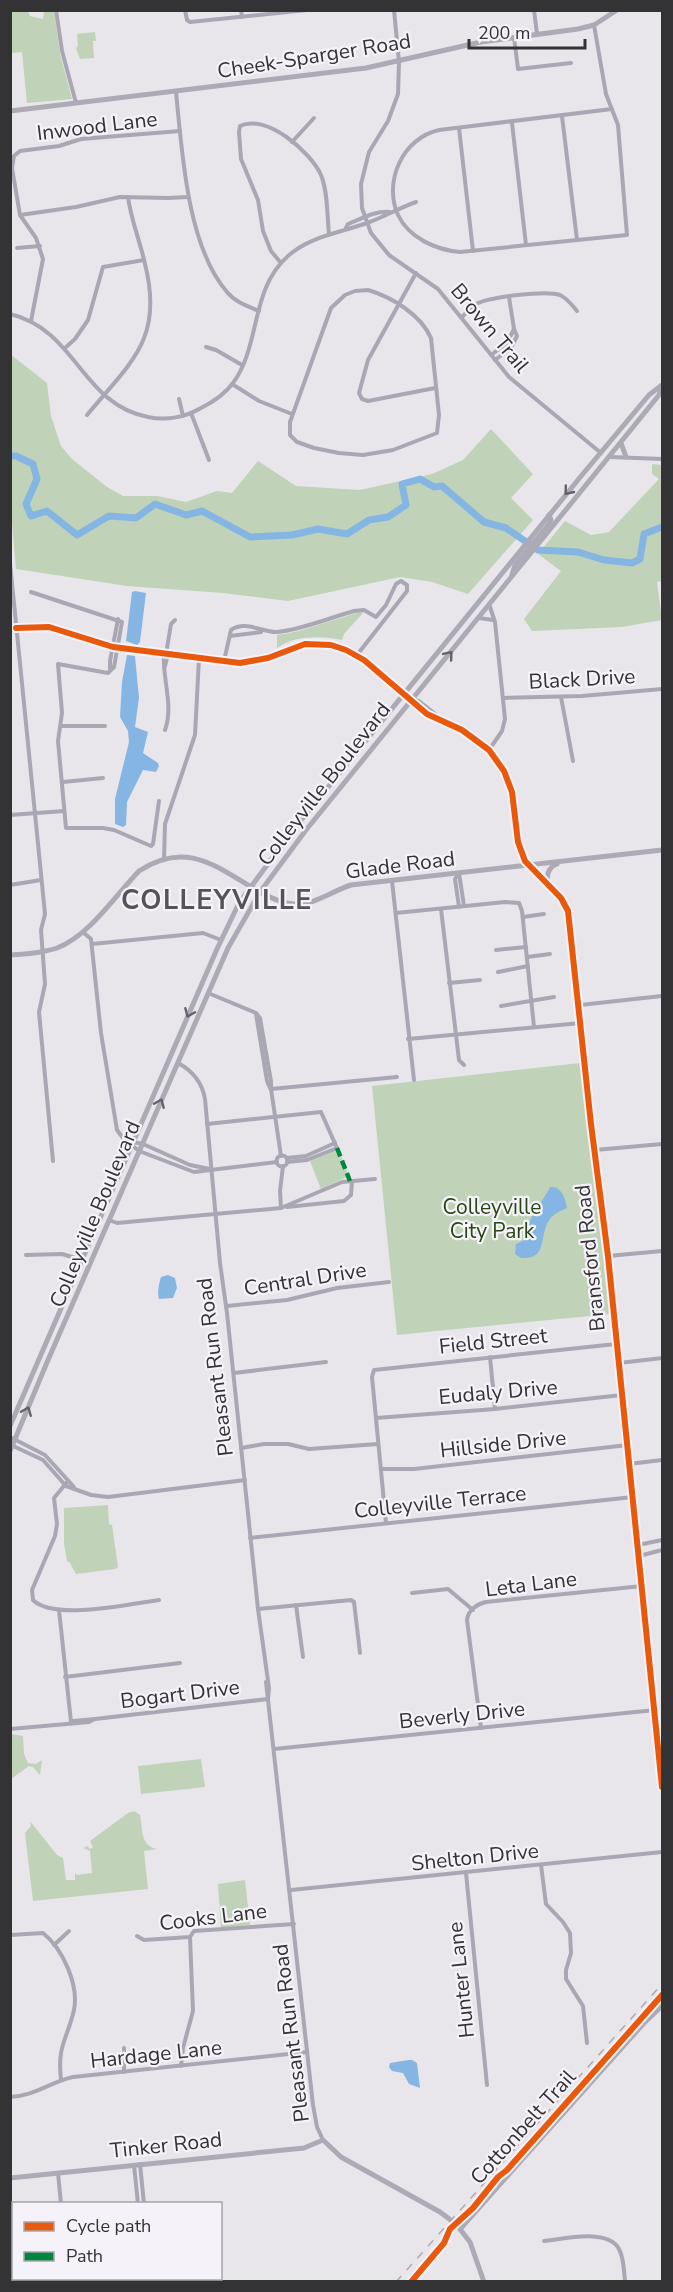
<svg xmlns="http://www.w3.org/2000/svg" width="673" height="2292" viewBox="0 0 673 2292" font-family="'Nunito Sans',sans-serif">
  <rect width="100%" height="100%" fill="#e8e6eb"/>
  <g fill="#c0d3b8">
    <path d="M11 11H28L30 16 43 19 44 11H54L60 54 72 99 27 103 22 52 11 53Z"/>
    <path d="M95 32 96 41H93L94 58 80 59 76 48 78 46 77 34Z"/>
    <path d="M10 354 47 383 51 416 61 446 72 459 107 487 123 496H157L186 502 217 491 232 493 258 461 296 486 360 490 432 474 463 460 491 429 533 474 511 498 533 520 468 594 432 582 400 577 288 601 223 593 127 586 16 569 10 501Z"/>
    <path d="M652 464 662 465V581L657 582 662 620 622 627 532 631 524 619 561 571 538 554 565 521 591 535 609 532 659 479 652 474Z"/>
    <path d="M360 612 363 613 344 634 342 640C321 636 295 635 277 648V635C303 632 334 619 360 612Z"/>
    <path d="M580 1063 610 1314 397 1335 372 1086Z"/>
    <path d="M338 1149 349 1176 321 1189 310 1161Z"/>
    <path d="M108 1505 109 1524 112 1525 118 1567 115 1569 76 1574 70 1563 67 1561 64 1544V1508Z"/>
    <path d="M11 1734 23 1736 24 1754 28 1763 36 1764 42 1760 40 1775 33 1767 29 1766 11 1779Z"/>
    <path d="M201 1759 205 1787 141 1794 138 1766Z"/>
    <path d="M134 1811 140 1815C143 1829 140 1847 158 1849L144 1851 148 1889 33 1901 25 1833 31 1826 30 1821 57 1855 63 1858 66 1880H75V1873L77 1875 92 1873 90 1851 83 1848 87 1846 90 1849 93 1847 90 1841 128 1813Z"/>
    <path d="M245 1880 250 1925 221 1928 218 1884Z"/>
  </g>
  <g fill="#85b6e3">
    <path d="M135 591 146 593 140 642 137 645 126 641 132 592Z"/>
    <path d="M127 655 135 656 139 698 135 727 148 732 143 753 158 763 159 766 156 772 143 770 127 802 126 825 123 827 115 824V799L129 742 128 731 120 717 122 682Z"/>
    <path d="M550 1187C562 1186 565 1198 567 1208 561 1211 554 1213 550 1219 538 1235 549 1260 521 1258L515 1254 516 1244 529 1238C524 1219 542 1204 550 1187Z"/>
    <path d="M168 1275 175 1278 177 1288 173 1298 159 1299C157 1293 159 1283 161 1277Z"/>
    <path d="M409 2060H412L417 2063 420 2088 409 2084 403 2073 392 2071 389 2067 390 2063Z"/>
  </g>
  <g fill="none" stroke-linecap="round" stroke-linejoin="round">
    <path stroke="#85b6e3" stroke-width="7" d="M10 456H16L33 464 37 479 26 504 31 516 47 511 77 535 109 516 136 518 155 504 186 515 202 511 250 537 292 535 318 529 347 534 369 520 388 517 406 505 402 484 420 479 434 487 442 486 484 522 506 528 538 550 578 552 604 560 632 563 640 559 644 534 662 527"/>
    <g stroke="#a9a7b3" stroke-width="4">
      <path d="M56 10 62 51 76 103"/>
      <path d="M185 10 187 20 190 22 307 10"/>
      <path d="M241 10 242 17"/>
      <path d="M394 10 399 62 398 94 388 121 369 152 361 184 362 208 371 233 389 255 438 289 509 377 601 453"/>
      <path d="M534 10 537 34"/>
      <path d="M594 25 606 94 618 125 627 235 460 252C436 250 409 238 398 215 383 181 403 138 439 130L612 109"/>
      <path d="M514 37 518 69 571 63"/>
      <path d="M176 92C182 151 187 246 227 292 235 302 247 306 259 311"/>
      <path d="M562 116 577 240"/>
      <path d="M512 123 526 245"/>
      <path d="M459 128 473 251"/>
      <path d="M292 142 314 118"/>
      <path d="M20 215 76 207 120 197 168 198 188 197"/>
      <path d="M346 228 348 224C361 219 376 210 390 212"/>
      <path d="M17 248 40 246"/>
      <path d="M281 263 271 251 263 231 258 200 241 159 239 132 240 126C266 113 311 152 321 175 328 192 327 216 329 234"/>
      <path d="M416 273 368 360 359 393 362 399 368 401 435 388"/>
      <path d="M368 290C392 297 421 315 431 338L439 415 437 433 393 450 363 455 339 453 314 448 297 442 290 435V422L331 308 345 295 355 291Z"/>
      <path d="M10 314C77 330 81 404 148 417 166 421 186 417 201 408 213 402 225 394 233 383 261 345 250 289 288 256 310 236 340 233 367 223 384 217 399 208 416 202"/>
      <path d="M462 317C466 313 471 307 476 304 489 297 546 290 560 295 567 298 572 305 577 311"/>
      <path d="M31 321 43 259 36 238 20 215 12 168 14 156 20 151 59 146 81 139 180 131"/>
      <path d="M206 347 216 350 242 365"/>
      <path d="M65 348 75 339 88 320 103 267 144 260"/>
      <path d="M491 355 507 343 514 329"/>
      <path d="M495 360 511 348 517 336 514 329 509 297"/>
      <path d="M232 384 259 401 292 414"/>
      <path d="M179 399 183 416"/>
      <path d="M191 413 209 460"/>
      <path d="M87 415C131 362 164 339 145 264 140 241 131 220 128 197"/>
      <path d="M610 457 662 459"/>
      <path d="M10 563 45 914 41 930 45 984 39 1012 53 1161"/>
      <path d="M31 592 122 622 114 667 108 673 58 664 62 713 58 741 66 828H103L114 830 151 846 153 844 159 801"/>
      <path d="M479 618 493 620"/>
      <path d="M16 628 49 627 113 647 240 663 268 658 305 644 331 645 346 650 364 660 427 714 462 730 489 750 504 771 512 792 518 842 525 861 561 898 568 911 591 1124 608 1256 662 1787"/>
      <path d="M230 636 261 632"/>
      <path d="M164 654C162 679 174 705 165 730"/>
      <path d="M166 654 171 624 175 620"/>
      <path d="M224 661 231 630C245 620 261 632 276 632 298 631 332 617 354 611L364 610 376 617 386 605 396 584 401 581 407 585V591L357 655"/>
      <path d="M165 666 168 654"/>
      <path d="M110 670V661L118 619"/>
      <path d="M561 697 573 761"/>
      <path d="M503 698 582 696 662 689"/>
      <path d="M412 699 419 701 444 721"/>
      <path d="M61 726H105"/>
      <path d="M489 750 502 731 505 719 495 622 489 604"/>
      <path d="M63 782 103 778"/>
      <path d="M10 815 64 811"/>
      <path d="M164 859 165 824 195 735 199 658"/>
      <path d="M459 873 464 906"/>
      <path d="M392 881 414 1080"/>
      <path d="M10 885 41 880"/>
      <path d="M459 907 455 879 459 873"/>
      <path d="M441 909 459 1060 464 1065"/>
      <path d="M396 913 505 902 519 903 522 911 534 1027"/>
      <path d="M523 917 544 914"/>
      <path d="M84 933 91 939 101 1033 117 1130 123 1138 139 1151 194 1172 277 1162"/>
      <path d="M92 944 203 933 221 940"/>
      <path d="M496 950 526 947"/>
      <path d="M527 957 550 954"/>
      <path d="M498 972 528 966"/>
      <path d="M449 983 480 980"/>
      <path d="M208 993 256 1013 260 1018 271 1081V1089L281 1156"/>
      <path d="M580 1005 662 996"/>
      <path d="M501 1006 554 997"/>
      <path d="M256 1014 267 1081 270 1088"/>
      <path d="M408 1039 581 1023"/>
      <path d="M178 1063C193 1071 202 1082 205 1099L220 1263 227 1313 258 1609 269 1688 268 1699"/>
      <path d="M271 1089 397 1077"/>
      <path d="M207 1124 321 1112 337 1148 307 1160 287 1162"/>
      <path d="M133 1142 143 1144 190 1165 210 1169"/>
      <path d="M595 1150 662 1144"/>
      <circle cx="282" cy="1161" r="5.5"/>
      <path d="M287 1158 306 1156 335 1143"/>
      <path d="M287 1207 344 1201 351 1195 352 1181"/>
      <path d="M281 1208 280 1191 283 1166"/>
      <path d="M109 1220 117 1223 281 1208 342 1182 375 1179"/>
      <path d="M26 1255 62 1254 82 1260"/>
      <path d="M608 1256 662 1251"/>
      <path d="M227 1306 287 1300 337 1288 389 1282"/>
      <path d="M490 1357 495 1409"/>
      <path d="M619 1363 662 1358"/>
      <path d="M234 1373 326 1362"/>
      <path d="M376 1418 495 1409 622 1395"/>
      <path d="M10 1437 45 1455 74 1487"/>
      <path d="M11 1445 43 1460 66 1486 91 1495 108 1497 245 1480"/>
      <path d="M241 1448 264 1444H288L309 1449 378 1444"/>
      <path d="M629 1464 662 1460"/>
      <path d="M381 1469H414L628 1445"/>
      <path d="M68 1481 54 1498 57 1524 55 1536 32 1590 33 1600C54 1621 130 1604 159 1600"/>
      <path d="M386 1523 372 1377 374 1370 616 1344"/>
      <path d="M250 1538 633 1497"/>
      <path d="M638 1545 662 1540"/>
      <path d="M639 1556 662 1550"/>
      <path d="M412 1593 448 1589 473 1610"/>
      <path d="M296 1605 303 1657"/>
      <path d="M258 1609 351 1600 354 1602 360 1653"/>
      <path d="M59 1610 71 1722"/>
      <path d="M65 1677 180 1663"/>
      <path d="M266 1682 313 2105 317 2127 323 2140"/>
      <path d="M73 1721 95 1719"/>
      <path d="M481 1728 467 1620C468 1610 477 1604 486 1602L642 1586"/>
      <path d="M10 1729 89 1722 95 1719 268 1699"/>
      <path d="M274 1749 655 1710"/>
      <path d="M541 1865 546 1904 563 1922 570 1933 571 1953 566 1970V1979L583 2006 587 2043"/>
      <path d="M466 1873 487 2085"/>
      <path d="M291 1890 662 1852"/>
      <path d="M10 1935 43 1933C63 1949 79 1985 74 2010 67 2040 57 2045 61 2080"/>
      <path d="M137 1936 144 1940 190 1937 194 1931 294 1924"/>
      <path d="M54 1945 69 1931"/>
      <path d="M181 2066 183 2048 193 2011 190 1937"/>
      <path d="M124 2072V2048"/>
      <path d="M10 2097C35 2096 50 2082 73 2077L307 2052"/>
      <path d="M140 2164 144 2204"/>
      <path d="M134 2165 138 2204"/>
      <path d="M58 2173 61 2204"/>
      <path d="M544 2241C564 2239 608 2228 619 2249 624 2258 624 2271 625 2282"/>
      <path d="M70 2278V2282"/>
      <path d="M203 2278 206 2282"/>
      <path d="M119 2279 124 2282"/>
      <path d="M165 2282 170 2278"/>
    </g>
    <g stroke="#acaab5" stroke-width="5">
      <path d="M10 111 366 68 481 42 578 29 594 25 617 10"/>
      <path d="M621 443 626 457"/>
      <path d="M512 575 515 565 548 525 551 520 549 515"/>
      <path d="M547 884C547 875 548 867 557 864"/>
      <path d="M10 955C26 954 42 953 57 948 89 936 115 896 139 871 188 839 217 868 260 892 271 898 283 904 295 904 315 905 332 891 351 885L662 850"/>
      <path d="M10 1426 217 949 239 903 290 834 582 475 649 395 662 385"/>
      <path d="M10 1451 48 1360 228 948 260 892 306 830 659 395 662 387"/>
      <path d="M10 2178 304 2148 323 2140 341 2157 440 2212 456 2224 470 2242 484 2282"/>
      <path d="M461 2228 644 2023 662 2006"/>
    </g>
    <path stroke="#acaab3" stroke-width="1.5" stroke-dasharray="8 8" stroke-linecap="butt" d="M396 2282 662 1984"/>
    <path stroke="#00873e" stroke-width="4.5" stroke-dasharray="9 4.5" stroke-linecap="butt" d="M337 1148 350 1181"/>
    <defs>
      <g id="cycleway">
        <path d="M16 628 49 627 113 647 240 663 268 658 305 644 331 645 346 650 364 660 427 714 462 730 489 750 504 771 512 792 518 842 525 861 561 898 568 911 591 1124 608 1256 662 1787"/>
        <path d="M411 2282 444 2243 450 2229 473 2208 498 2177 507 2170 662 1995"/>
      </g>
    </defs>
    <use href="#cycleway" stroke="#f5f2f9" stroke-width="10"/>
    <use href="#cycleway" stroke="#e8590c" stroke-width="6"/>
  </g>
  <defs><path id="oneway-chevron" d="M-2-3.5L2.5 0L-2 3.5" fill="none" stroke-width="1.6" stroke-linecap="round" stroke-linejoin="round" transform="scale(1.5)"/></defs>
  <g stroke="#636268">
    <use href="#oneway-chevron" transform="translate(568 491) rotate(129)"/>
    <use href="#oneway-chevron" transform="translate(449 655) rotate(-50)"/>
    <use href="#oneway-chevron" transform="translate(189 1013) rotate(113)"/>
    <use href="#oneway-chevron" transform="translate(160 1103) rotate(-67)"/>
    <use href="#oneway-chevron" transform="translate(27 1411) rotate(-68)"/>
  </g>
  <g text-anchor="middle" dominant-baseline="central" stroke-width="4.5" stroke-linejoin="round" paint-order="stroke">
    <g font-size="21" fill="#333234" stroke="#f5f2f9">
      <text transform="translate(314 56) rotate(-9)">Cheek-Sparger Road</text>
      <text transform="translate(97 126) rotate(-7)">Inwood Lane</text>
      <text transform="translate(490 328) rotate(50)">Brown Trail</text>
      <text transform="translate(582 679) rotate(-3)">Black Drive</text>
      <text transform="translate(324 784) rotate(-52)">Colleyville Boulevard</text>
      <text transform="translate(400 865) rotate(-7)">Glade Road</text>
      <text transform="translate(95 1214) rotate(-67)">Colleyville Boulevard</text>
      <text transform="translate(590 1258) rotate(-96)">Bransford Road</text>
      <text transform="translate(305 1279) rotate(-9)">Central Drive</text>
      <text transform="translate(493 1341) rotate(-6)">Field Street</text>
      <text transform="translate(215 1367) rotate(-97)">Pleasant Run Road</text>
      <text transform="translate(498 1392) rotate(-5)">Eudaly Drive</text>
      <text transform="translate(503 1444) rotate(-6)">Hillside Drive</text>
      <text transform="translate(440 1502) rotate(-6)">Colleyville Terrace</text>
      <text transform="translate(531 1584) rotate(-7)">Leta Lane</text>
      <text transform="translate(180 1694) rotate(-7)">Bogart Drive</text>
      <text transform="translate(462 1715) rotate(-6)">Beverly Drive</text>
      <text transform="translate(475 1857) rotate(-6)">Shelton Drive</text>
      <text transform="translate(213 1917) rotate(-7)">Cooks Lane</text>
      <text transform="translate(461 1980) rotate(-96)">Hunter Lane</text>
      <text transform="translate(291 2033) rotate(-97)">Pleasant Run Road</text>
      <text transform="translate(156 2054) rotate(-6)">Hardage Lane</text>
      <text transform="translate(523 2127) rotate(-48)">Cottonbelt Trail</text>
      <text transform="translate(166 2145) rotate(-6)">Tinker Road</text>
    </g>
    <g font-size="21" fill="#274712" stroke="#f5f2f9">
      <text x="492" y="1207">Colleyville<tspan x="492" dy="24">City Park</tspan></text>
    </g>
    <g font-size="27" font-weight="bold" letter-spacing="1.5" fill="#555258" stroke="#f5f2f9">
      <text x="217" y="900">COLLEYVILLE</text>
    </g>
  </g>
  <rect width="673" height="2292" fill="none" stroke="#333234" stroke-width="24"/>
  <rect x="12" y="2202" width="210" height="78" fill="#f5f2f9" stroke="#a7a5aa" stroke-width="1.5"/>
  <rect x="24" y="2222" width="30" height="9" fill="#e8590c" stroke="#a7a5aa" stroke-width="1.5"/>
  <text x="66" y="2232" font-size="18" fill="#333234">Cycle path</text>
  <rect x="24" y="2252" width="30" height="9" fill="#00873e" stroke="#a7a5aa" stroke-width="1.5"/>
  <text x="66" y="2262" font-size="18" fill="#333234">Path</text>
  <path d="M469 39v9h116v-9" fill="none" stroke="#333234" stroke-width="3"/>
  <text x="478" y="39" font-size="18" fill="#333234" stroke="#f5f2f9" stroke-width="4.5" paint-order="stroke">200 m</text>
</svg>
